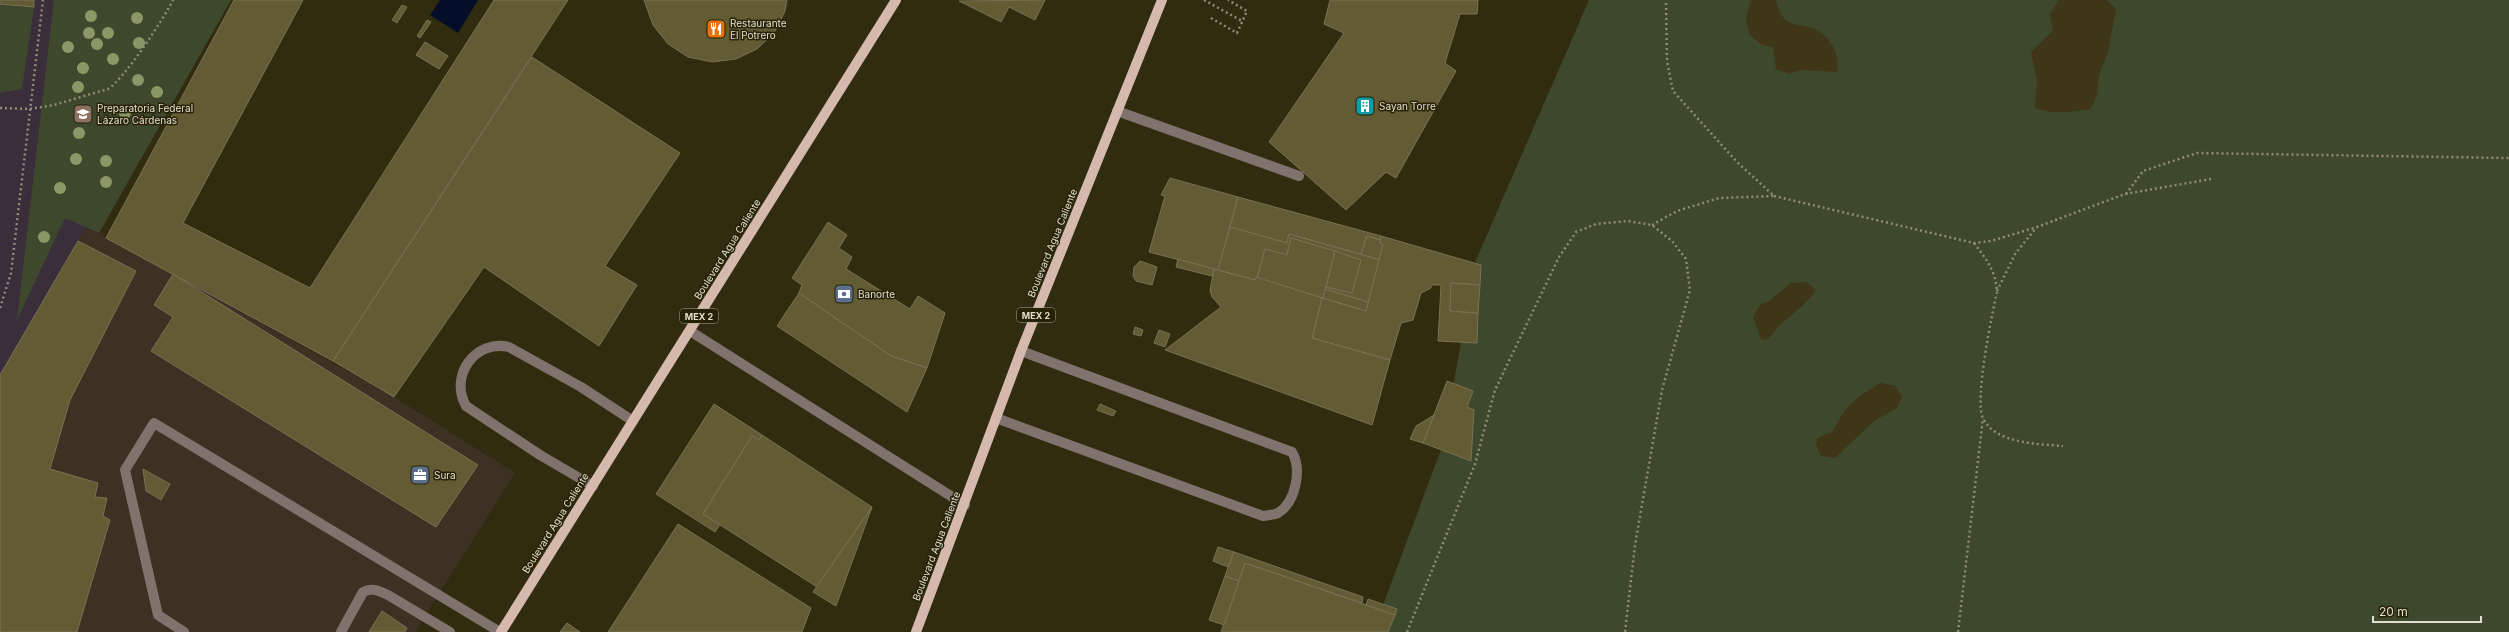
<svg xmlns="http://www.w3.org/2000/svg" width="2509" height="632" viewBox="0 0 2509 632" font-family="Inter,sans-serif">
  <rect width="100%" height="100%" fill="#312c10"/>
  <path fill="#3c3122" d="M85 228 99 233 394 397 515 473 415 632H0V375Z"/>
  <path fill="#3b2e3b" d="M0 0H231L99 233 85 228 0 375Z"/>
  <g fill="#3e482d">
    <path d="M54 0H231L99 233 65 218 17 320Z"/>
    <path d="M1589 0H2509V632H1373L1442 447 1476 260Z"/>
    <path d="M0 4 34 7 22 89 0 93Z"/>
  </g>
  <g fill="#3e3616">
    <path d="M1751 0H1775C1778 6 1780 15 1785 19 1792 25 1799 25 1808 27 1829 33 1840 51 1837 72L1801 70 1789 74 1776 69 1773 47 1762 45 1749 34 1746 18Z"/>
    <path d="M2059 0H2107L2116 9 2108 52 2099 75 2097 95 2091 109C2071 112 2055 115 2035 108L2037 81 2031 52 2053 31 2050 14Z"/>
    <path d="M1806 282 1816 290C1806 305 1792 314 1779 326 1775 331 1772 336 1766 340L1761 339 1753 317 1760 305 1769 301 1791 283Z"/>
    <path d="M1880 383 1896 386 1902 397 1897 408 1874 421 1835 458 1821 456 1816 444 1817 438 1832 432 1845 410 1860 396Z"/>
  </g>
  <path fill="#050e29" d="M440 0H478L458 33 430 15Z"/>
  <g fill="#625b34" stroke="#787355">
    <path d="M0 0H34V7L0 4Z"/>
    <path d="M234 0H303L183 223 310 288 494 0H568L333 361 106 238Z"/>
    <path d="M644 0H787L785 11 774 33 757 49 736 59 712 62 688 57 668 44 653 25Z"/>
    <path d="M1045 0 1035 20 1009 7 1001 22 959 1Z"/>
    <path d="M1330 0H1478L1477 14H1460L1445 63 1456 71 1396 178 1386 172 1346 210 1269 142 1344 33 1324 24Z"/>
    <path d="M402 5 407 7 397 23 392 20Z"/>
    <path d="M427 20 431 22 420 38 417 36Z"/>
    <path d="M425 42 448 56 439 69 416 55Z"/>
    <path d="M532 57 680 153 605 266 637 285 599 346 484 267 394 397 333 361Z"/>
    <path d="M1170 178 1238 197 1218 270 1149 252 1165 196 1161 195Z"/>
    <path d="M1238 197 1381 236 1380 240 1367 236 1361 254 1289 234 1287 243 1230 227Z"/>
    <path d="M828 222 847 235 839 248 852 257 846 269 910 309 918 296 945 313 927 368 889 355 799 293 802 285 792 278Z"/>
    <path d="M1230 227 1287 243 1289 234 1380 260 1368 302 1325 289 1326 287 1352 293 1361 260 1291 238 1287 255 1265 249 1257 278 1255 280 1218 270Z"/>
    <path d="M1367 236 1380 240V243L1383 244 1380 260 1361 254Z"/>
    <path d="M1381 236 1481 265 1480 285 1451 283 1450 311 1478 313 1477 343 1438 341 1441 285H1431V288L1421 293 1413 320 1401 323 1390 360 1312 338 1322 298 1366 311 1383 244 1380 243Z"/>
    <path d="M1291 238 1335 251 1323 298 1257 278 1265 249 1287 255Z"/>
    <path d="M78 241 136 271 70 400 50 469 98 483 95 497 107 498 103 516 110 520 77 632H0V375Z"/>
    <path d="M1335 251 1361 260 1352 293 1326 287Z"/>
    <path d="M1178 259 1214 269 1212 276 1176 267Z"/>
    <path d="M1140 261 1157 267 1152 285 1136 281 1133 276 1134 267Z"/>
    <path d="M1214 269 1255 280 1256 277 1322 298 1312 338 1390 360 1372 425 1165 350 1221 307 1212 297 1210 290Z"/>
    <path d="M173 274 478 465 436 527 151 351 173 317 154 305Z"/>
    <path d="M1451 283 1480 285 1478 313 1450 311Z"/>
    <path d="M1325 289 1368 302 1366 311 1323 298Z"/>
    <path d="M799 293 891 356 927 368 907 412 777 326Z"/>
    <path d="M1135 327 1143 330 1141 336 1133 334Z"/>
    <path d="M1159 330 1170 334 1165 347 1154 343Z"/>
    <path d="M1447 381 1473 391 1467 407 1474 410 1471 461 1423 443Z"/>
    <path d="M714 404 762 435 759 440 752 436 703 514 720 524 715 532 656 494Z"/>
    <path d="M1100 404 1116 411 1113 416 1097 410Z"/>
    <path d="M1434 415 1423 443 1410 439 1416 426Z"/>
    <path d="M762 435 872 507 817 587 703 514 752 436 759 440Z"/>
    <path d="M143 469 170 484 161 500 146 491Z"/>
    <path d="M872 507 836 606 813 592Z"/>
    <path d="M678 524 811 608 802 632H608Z"/>
    <path d="M1218 547 1234 552 1228 567 1213 561Z"/>
    <path d="M1234 552 1363 597 1362 603 1245 563 1239 581 1225 576Z"/>
    <path d="M1245 563 1395 615 1388 632H1221Z"/>
    <path d="M1225 576 1239 581 1224 625 1209 620Z"/>
    <path d="M1368 599 1397 609 1395 615 1366 605Z"/>
    <path d="M382 611 407 628 405 632H369Z"/>
    <path d="M567 623 580 632H560Z"/>
  </g>
  <g fill="none" stroke-linecap="round" stroke-linejoin="round">
    <g stroke="#908c77" stroke-width="2.5" stroke-dasharray="2 3" stroke-linecap="butt">
      <path d="M1204 0 1242 21"/>
      <path d="M1211 18 1237 33 1247 11 1228 0"/>
      <path d="M0 108 29 109 54 105 108 89C125 78 163 20 173 0"/>
      <path d="M2126 194 2143 171 2197 153 2509 158"/>
      <path d="M1774 196 1974 243 1991 241 2037 227 2125 194 2211 179"/>
      <path d="M1652 225 1677 211 1719 198 1774 196 1737 162 1673 91 1667 61 1666 0"/>
      <path d="M1974 243C1986 259 1996 271 1997 292 1992 314 1974 401 1983 418 1995 444 2039 444 2063 446"/>
      <path d="M1997 291 2015 254 2036 228"/>
      <path d="M0 308 11 273 43 0"/>
      <path d="M1407 632 1475 464 1495 390 1559 257 1576 232 1596 224 1628 221 1652 225 1672 241 1686 259 1690 290 1662 390 1635 545 1625 632"/>
      <path d="M1958 632 1983 418"/>
    </g>
    <g stroke="#80726c" stroke-width="10">
      <path d="M1117 111 1299 176"/>
      <path d="M690 331 965 505"/>
      <path d="M996 418 1263 516C1268 515 1274 515 1278 513 1296 502 1302 469 1292 452L1021 351"/>
      <path d="M593 486 540 455 466 406C449 376 475 339 509 347L581 387 633 421"/>
      <path d="M184 632 158 615 125 470 154 423 500 632"/>
      <path d="M341 632 363 592C372 587 379 591 388 595L450 632"/>
    </g>
    <g stroke="#d5b9ac" stroke-width="10">
      <path d="M501 632 896 0"/>
      <path d="M916 632 1021 351 1162 0"/>
    </g>
  </g>
  <g fill="#8c9767">
    <circle cx="91" cy="16" r="6"/>
    <circle cx="137" cy="18" r="6"/>
    <circle cx="89" cy="33" r="6"/>
    <circle cx="108" cy="33" r="6"/>
    <circle cx="139" cy="43" r="6"/>
    <circle cx="97" cy="44" r="6"/>
    <circle cx="68" cy="47" r="6"/>
    <circle cx="113" cy="59" r="6"/>
    <circle cx="83" cy="68" r="6"/>
    <circle cx="138" cy="80" r="6"/>
    <circle cx="78" cy="87" r="6"/>
    <circle cx="157" cy="92" r="6"/>
    <circle cx="125" cy="113" r="6"/>
    <circle cx="79" cy="133" r="6"/>
    <circle cx="76" cy="159" r="6"/>
    <circle cx="106" cy="161" r="6"/>
    <circle cx="106" cy="182" r="6"/>
    <circle cx="60" cy="188" r="6"/>
    <circle cx="44" cy="237" r="6"/>
  </g>
  <defs>
    <symbol id="restaurant-square" viewBox="-11 -11 22 22"><rect x="-9" y="-9" width="18" height="18" rx="4" fill="#e8710a" stroke="#272206"/><path d="M-5-6h1v4h1v-4h1v4h1v-4h1v5L-1.5 .5V6h-2V.5L-5-1ZM5-6V6H3V1.5H1.5Q1.5-4 5-6Z" fill="#fff"/></symbol>
    <symbol id="building-square" viewBox="-11 -11 22 22"><rect x="-9" y="-9" width="18" height="18" rx="4" fill="#0f9aa8" stroke="#272206"/><path d="M-4-6H4V6H1V3H-1V6H-4ZM-2.5-4.3h1.7v1.8h-1.7ZM.8-4.3h1.7v1.8H.8ZM-2.5-1h1.7V.8h-1.7ZM.8-1h1.7V.8H.8Z" fill="#fff"/></symbol>
    <symbol id="school-square" viewBox="-11 -11 22 22"><rect x="-9" y="-9" width="18" height="18" rx="4" fill="#8d6e63" stroke="#272206"/><path d="M0-5L7-2L0 1L-7-2ZM-4 1L0 2.5L4 1V4Q0 6-4 4Z" fill="#fff"/></symbol>
    <symbol id="bank-square" viewBox="-11 -11 22 22"><rect x="-9" y="-9" width="18" height="18" rx="4" fill="#5c6f8a" stroke="#272206"/><path d="M-6-4H6V4H-6ZM0-2.3a2.3 2.3 0 1 0 0 4.6a2.3 2.3 0 1 0 0-4.6Z" fill="#fff"/></symbol>
    <symbol id="office-square" viewBox="-11 -11 22 22"><rect x="-9" y="-9" width="18" height="18" rx="4" fill="#5c6f8a" stroke="#272206"/><path d="M-6-3h4V-5.5h4V-3h4V5H-6ZM-1-4.5V-3h2v-1.5ZM-6 0V1H6V0Z" fill="#fff"/></symbol>
  </defs>
  <g fill-rule="evenodd">
    <use href="#restaurant-square" x="705" y="18" width="22" height="22"/>
    <use href="#building-square" x="1354" y="95" width="22" height="22"/>
    <use href="#school-square" x="72" y="103" width="22" height="22"/>
    <use href="#bank-square" x="833" y="283" width="22" height="22"/>
    <use href="#office-square" x="409" y="464" width="22" height="22"/>
  </g>
  <g text-anchor="middle" dominant-baseline="central" stroke-width="3" stroke-linejoin="round" paint-order="stroke">
    <g fill="#272206" stroke="#a9a692" stroke-width="1">
      <rect x="1017" y="308" width="38" height="14" rx="3"/>
      <rect x="680" y="309" width="38" height="14" rx="3"/>
    </g>
    <g font-size="9" font-weight="bold" fill="#e1dece">
      <text x="1036" y="315">MEX 2</text>
      <text x="699" y="316">MEX 2</text>
    </g>
    <g font-size="10" fill="#e1dece" stroke="#272206" text-anchor="start">
      <text x="730" y="23">Restaurante<tspan x="730" dy="12">El Potrero</tspan></text>
      <text x="1379" y="106">Sayan Torre</text>
      <text x="97" y="108">Preparatoria Federal<tspan x="97" dy="12">Lázaro Cárdenas</tspan></text>
      <text x="858" y="294">Banorte</text>
      <text x="434" y="475">Sura</text>
    </g>
    <g font-size="10" fill="#e1dece" stroke="#272206">
      <text transform="translate(1052 243) rotate(-68)">Boulevard Agua Caliente</text>
      <text transform="translate(727 249) rotate(-58)">Boulevard Agua Caliente</text>
      <text transform="translate(555 523) rotate(-58)">Boulevard Agua Caliente</text>
      <text transform="translate(936 546) rotate(-69)">Boulevard Agua Caliente</text>
    </g>
  </g>
  <path d="M2373 616v6h108v-6" fill="none" stroke="#e1dece" stroke-width="2"/>
  <text x="2379" y="616" font-size="12" fill="#e1dece" stroke="#272206" stroke-width="3" paint-order="stroke">20 m</text>
</svg>
